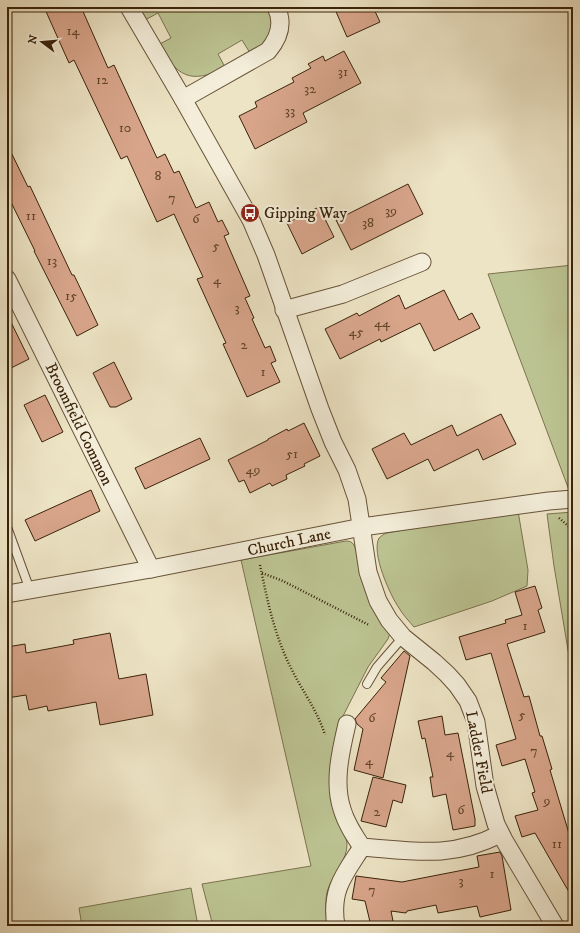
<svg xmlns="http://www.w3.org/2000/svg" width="580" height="933" viewBox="0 0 580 933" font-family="'IM FELL DW Pica',serif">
  <rect width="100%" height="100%" fill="#ede4c5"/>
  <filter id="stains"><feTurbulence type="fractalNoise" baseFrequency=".005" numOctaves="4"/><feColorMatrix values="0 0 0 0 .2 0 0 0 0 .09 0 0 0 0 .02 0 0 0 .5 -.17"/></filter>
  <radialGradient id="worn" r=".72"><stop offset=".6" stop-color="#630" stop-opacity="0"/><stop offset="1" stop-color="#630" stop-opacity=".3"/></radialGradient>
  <g fill="#bcc392" stroke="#7b734e">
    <path d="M138 7H268L273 25 268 40 250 53 242 40 218 54 225 67C190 86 177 75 158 45L171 38 158 13 145 20Z"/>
    <path d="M573 265V490H569L488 274Z"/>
    <path d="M518 511 528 570 527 586 492 601 414 627C409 621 403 615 399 608 390 595 371 553 379 538 381 536 384 534 387 533L465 519Z"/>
    <path d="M573 512V680L554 566 547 514Z"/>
    <path d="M346 541C350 541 352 542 354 545 358 553 358 564 360 572 365 596 375 614 390 633L388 639 368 667 342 718 345 832C345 836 347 840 347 844 348 859 331 877 327 892 325 903 326 915 327 926H213L202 884 311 866 241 560Z"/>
    <path d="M191 888 198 926H82L79 908Z"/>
  </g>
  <g fill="#d8a58b" stroke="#3a230a">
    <path d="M44 7H81L108 68 114 65 157 158 165 154 174 173 179 171 196 208 209 202 218 222 222 220 229 234 224 236 250 296 245 298 254 318 252 319 265 348 270 346 276 361 271 363 280 382 247 397 223 344 226 343 197 279 203 277 174 214 157 222 127 156 121 159 74 60 69 63Z"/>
    <path d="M334 7H373L380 22 347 37Z"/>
    <path d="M344 51 361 83 303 113 307 122 255 149 239 116 257 107 255 102 294 82 292 78 311 68 308 64 323 56 325 61Z"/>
    <path d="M7 144 28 187 30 186 72 275H74L98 325 77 336 34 251H35L7 194Z"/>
    <path d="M408 184 423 214 351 250 336 220Z"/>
    <path d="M319 207 334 237 302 254 287 223Z"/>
    <path d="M444 290 459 320 472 313 480 328 434 351 420 323 381 342 380 339 340 359 325 329 357 313 359 316 399 295 405 309Z"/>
    <path d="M7 314 29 359 7 370Z"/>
    <path d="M114 362 132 399 116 407H110L93 373Z"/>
    <path d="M45 395 63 432 42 442 24 405Z"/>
    <path d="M501 414 516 444 483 460 478 449 434 471 428 459 387 479 372 449 404 433 411 445 452 425 457 436Z"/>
    <path d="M304 423 320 456 304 464 305 466 286 475 287 479 272 486 270 483 250 493 244 480 239 482 228 460 268 440V439L287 429 288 431Z"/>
    <path d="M200 438 210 459 145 489 135 468Z"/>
    <path d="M91 490 100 511 35 541 25 520Z"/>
    <path d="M535 586 542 608 538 610 545 632 507 644 524 697 529 696 540 736H542L552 769 550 770 573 847V899L535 833 522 837 515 816 538 810 532 793 535 792 525 759 502 766 496 745 516 739 491 653 466 660 459 637 506 623 505 620 522 615 515 592Z"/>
    <path d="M110 633 119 679 146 674 153 715 100 725 96 702 48 711 47 706 29 710 26 695 7 698V647L25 644 26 653 74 644 73 640Z"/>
    <path d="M404 651 410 656 383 778 354 770 363 729 357 724 355 719 386 682 381 678Z"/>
    <path d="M442 716 445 735 458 733 475 819V826L453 830 446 794 433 797 430 777H433L425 738 422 739 418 721Z"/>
    <path d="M373 777 406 785 402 803 393 800 386 827 361 821Z"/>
    <path d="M500 852 502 856 511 910 480 917 477 906 438 913 436 905 407 911 406 913 391 911 394 926H371L365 901 352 899 356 876 402 882 479 867 477 856Z"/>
  </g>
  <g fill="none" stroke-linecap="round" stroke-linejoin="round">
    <defs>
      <g id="lane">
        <path d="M7 527 30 590"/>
        <path d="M367 684 377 667 403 637"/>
      </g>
      <g id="street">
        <path d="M129 7 183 99 251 220 266 255 320 409 333 442 347 470 357 499 368 572 378 601 389 620 403 637 434 662 447 674 457 685 468 701 476 722 485 786 496 824 504 840 555 926"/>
        <path d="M183 99 268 51C279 38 284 23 276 7"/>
        <path d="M7 279 151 569"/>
        <path d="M284 310 343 294 422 262"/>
        <path d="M7 594 151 569 362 527 549 501 573 499"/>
        <path d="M347 724C341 750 333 782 342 809 346 823 354 835 362 847 414 851 452 859 500 834"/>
        <path d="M336 926C330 890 344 875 362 847"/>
      </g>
    </defs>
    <use href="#lane" stroke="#675339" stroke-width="10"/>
    <use href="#street" stroke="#675339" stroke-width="19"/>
    <g stroke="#3a230a" stroke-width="2.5" stroke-dasharray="1 2" stroke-linecap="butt">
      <path d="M559 518 573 530"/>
      <path d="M260 565C267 599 274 633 289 664 300 688 317 709 325 735"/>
      <path d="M262 573 283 581 369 625"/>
    </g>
    <use href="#lane" stroke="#f3edd9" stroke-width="8"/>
    <use href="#street" stroke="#f3edd9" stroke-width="17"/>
  </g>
  <defs>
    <symbol id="bus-disc" viewBox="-11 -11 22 22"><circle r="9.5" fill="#8f2418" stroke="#f3edd9"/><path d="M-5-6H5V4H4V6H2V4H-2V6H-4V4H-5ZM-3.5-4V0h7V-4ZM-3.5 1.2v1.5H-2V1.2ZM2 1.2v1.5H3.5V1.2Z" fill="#fff"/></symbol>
  </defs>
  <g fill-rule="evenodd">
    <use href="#bus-disc" x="239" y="202" width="22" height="22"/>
  </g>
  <g text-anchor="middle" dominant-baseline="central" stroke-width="4" stroke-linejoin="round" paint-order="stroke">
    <g font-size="14" fill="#62442a">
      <text x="73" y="31">14</text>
      <text x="343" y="72">31</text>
      <text x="102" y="80">12</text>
      <text x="310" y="89">32</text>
      <text x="290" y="111">33</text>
      <text x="125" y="128">10</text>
      <text x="158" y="176">8</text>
      <text x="172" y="198">7</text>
      <text x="391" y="211">39</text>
      <text x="31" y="216">11</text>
      <text x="196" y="219">6</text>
      <text x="368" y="223">38</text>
      <text x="216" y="246">5</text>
      <text x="52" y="261">13</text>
      <text x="217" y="280">4</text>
      <text x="71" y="296">15</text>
      <text x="237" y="308">3</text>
      <text x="382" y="323">44</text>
      <text x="356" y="332">45</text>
      <text x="244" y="345">2</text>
      <text x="263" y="372">1</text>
      <text x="292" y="454">51</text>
      <text x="253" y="470">49</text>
      <text x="525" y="626">1</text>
      <text x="522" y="715">5</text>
      <text x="372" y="718">6</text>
      <text x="534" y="751">7</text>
      <text x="450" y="753">4</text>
      <text x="369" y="761">4</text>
      <text x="547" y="801">9</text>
      <text x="461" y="810">6</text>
      <text x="377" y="812">2</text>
      <text x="557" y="844">11</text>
      <text x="492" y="874">1</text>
      <text x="461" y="881">3</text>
      <text x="372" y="890">7</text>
    </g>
    <g font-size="16" fill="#3a230a" stroke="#f3edd9" text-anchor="start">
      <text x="264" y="213">Gipping Way</text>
    </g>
    <g font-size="16" fill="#3a230a" stroke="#f3edd9">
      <text transform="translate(79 424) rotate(64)">Broomfield Common</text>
      <text transform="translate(289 542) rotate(-12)">Church Lane</text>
      <text transform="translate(479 752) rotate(79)">Ladder Field</text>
    </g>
  </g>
  <rect width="580" height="933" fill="none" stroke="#ede4c5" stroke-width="24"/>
  <rect x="8" y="8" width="564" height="917" fill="none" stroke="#3a230a" stroke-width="2"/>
  <rect x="12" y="12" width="556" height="909" fill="none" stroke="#3a230a"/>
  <g transform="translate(42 42) rotate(286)" stroke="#f3edd9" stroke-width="3" paint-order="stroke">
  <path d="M0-3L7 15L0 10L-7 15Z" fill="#3a230a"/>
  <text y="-6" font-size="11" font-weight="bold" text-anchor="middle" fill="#3a230a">N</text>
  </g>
  <rect width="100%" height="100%" filter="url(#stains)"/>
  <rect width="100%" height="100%" fill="url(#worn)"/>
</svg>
